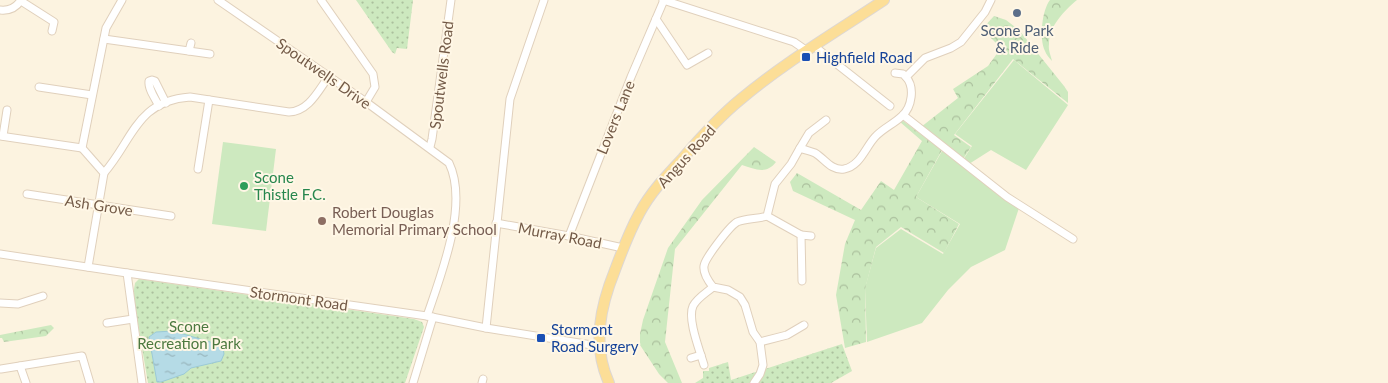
<svg xmlns="http://www.w3.org/2000/svg" width="1388" height="383" viewBox="0 0 1388 383" font-family="Lato,sans-serif">
  <defs>
    <pattern id="forest-crowns" width="20" height="18" patternUnits="userSpaceOnUse" patternTransform="scale(1.25)"><rect width="20" height="18" fill="#cde9bf"/><path d="M2 6a3 3 0 1 1 6 0M12 15a3 3 0 1 1 6 0" fill="none" stroke="#abc09d"/></pattern>
    <pattern id="park-dots" width="8" height="8" patternUnits="userSpaceOnUse" patternTransform="scale(1.25)"><rect width="8" height="8" fill="#cde9bf"/><path d="M2 2h.1M6 6h.1" fill="none" stroke="#abc09d" stroke-width="1.8" stroke-linecap="round"/></pattern>
    <pattern id="water-ripples" width="26" height="14" patternUnits="userSpaceOnUse" patternTransform="scale(1.25)"><rect width="26" height="14" fill="#b5dbe6"/><path d="M2 4q2-2 4 0t4 0M15 11q2-2 4 0t4 0" fill="none" stroke="#98b5bc"/></pattern>
  </defs>
  <rect width="100%" height="100%" fill="#fcf3e0"/>
  <g fill="#cde9bf">
    <path d="M1014 60 1068 105 1026 170 991 150 969 164 963 160 972 146 955 134Z"/>
    <path d="M223 142 276 149 266 231 212 224Z"/>
    <path d="M942 151 1019 208 1005 250 971 267 948 290 922 323 867 342 865 288 876 248 901 229 943 254 960 224 916 197Z"/>
  </g>
  <g fill="url(#forest-crowns)">
    <path d="M1050 0H1077C1064 11 1049 26 1049 44 1048 50 1051 56 1052 61 1049 58 1046 54 1045 51 1039 39 1042 10 1050 0Z"/>
    <path d="M994 16 1006 20 1019 30 1064 86 1068 92V103L1013 59 954 135 971 147 963 159 921 127 958 98 953 89 988 66 1001 48 982 29Z"/>
    <path d="M902 120 942 150 916 197 959 224 944 253 901 227 876 247 865 289 866 342 845 348 836 295 845 244 855 220 793 191 790 182 797 173 861 210 881 181 894 190 922 141 900 122Z"/>
    <path d="M754 147 776 162C766 175 755 169 742 165L675 249 665 342 682 383H668L659 374 640 345V334L643 320 668 248 702 200Z"/>
    <path d="M51 325 54 328 46 336 4 342 2 338H0V335Z"/>
  </g>
  <g fill="url(#park-dots)">
    <path d="M356 0H413L407 49 397 48 395 54 392 52Z"/>
    <path d="M139 279 414 319 422 322 424 327 405 383H148L133 295 135 283Z"/>
    <path d="M842 344 852 371 831 383H695L703 378V371H709V368L728 362 731 380Z"/>
  </g>
  <path fill="url(#water-ripples)" stroke="#9bcad7" d="M173 331 217 344 223 348 224 354 221 361 191 368 184 374 161 382H157L149 337 156 332Z"/>
  <g fill="none" stroke-linecap="round" stroke-linejoin="round">
    <defs>
      <g id="street">
        <path d="M218 0 366 102 449 163C469 204 441 275 427 316"/>
        <path d="M321 0 373 74 375 87 366 102"/>
        <path d="M663 0 794 42 807 51"/>
        <path d="M21 1 54 22 52 31"/>
        <path d="M0 10C9 11 16 8 21 0"/>
        <path d="M656 19 687 65 708 53"/>
        <path d="M104 39 210 54"/>
        <path d="M814 46 890 106"/>
        <path d="M189 51 191 43"/>
        <path d="M895 73 903 74 906 77"/>
        <path d="M39 87 92 95"/>
        <path d="M159 106C155 98 148 89 149 81L152 80 155 81 166 103"/>
        <path d="M903 115 1007 197 1073 239"/>
        <path d="M0 136 82 148"/>
        <path d="M3 136 7 110"/>
        <path d="M430 147 432 139 451 0"/>
        <path d="M800 148 809 133 826 120"/>
        <path d="M198 169 209 100"/>
        <path d="M104 173C133 140 136 101 190 97L289 112C309 111 318 91 329 76"/>
        <path d="M27 194 171 216"/>
        <path d="M767 216 801 235 802 281"/>
        <path d="M496 223 569 236 623 248"/>
        <path d="M801 235 811 236"/>
        <path d="M569 236 631 77 664 0"/>
        <path d="M0 254 127 273 427 316 486 328 598 346"/>
        <path d="M88 267 104 173 82 148 106 28 122 0"/>
        <path d="M127 273 142 383"/>
        <path d="M0 303 18 304 43 296"/>
        <path d="M107 323 133 319"/>
        <path d="M486 328 510 99 544 0"/>
        <path d="M760 342 787 335 804 325"/>
        <path d="M691 358 701 355"/>
        <path d="M704 365C700 351 687 319 693 306 697 298 706 293 713 287"/>
        <path d="M20 366 26 383"/>
        <path d="M1 369 82 356 90 383"/>
        <path d="M413 383 433 317"/>
        <path d="M482 383 483 379"/>
        <path d="M754 383 760 374 763 365 760 342 753 332 745 305 740 297 728 290 713 287C709 282 703 273 704 266 705 258 730 226 737 222 746 218 758 219 767 216L775 184 791 164 800 148C805 150 810 151 815 153 824 158 831 171 844 169 860 166 865 148 875 137 883 128 894 124 902 116 912 107 915 87 906 77L925 58 951 48 961 42 985 12 991 0"/>
      </g>
      <path id="primary" d="M609 383C592 345 600 307 615 270 622 251 629 232 639 214 650 193 667 175 683 158 701 137 720 116 741 99 785 62 836 32 884 0"/>
    </defs>
    <use href="#street" stroke="#e0d0bc" stroke-width="9"/>
    <use href="#primary" stroke="#ddd7d3" stroke-width="12"/>
    <use href="#street" stroke="#fff" stroke-width="7"/>
    <use href="#primary" stroke="#fcde97" stroke-width="10"/>
  </g>
  <circle fill="#5c6f8a" stroke="#fff7e6" stroke-width="2" cx="1017" cy="13" r="5"/>
  <g fill="#1a4fb4" stroke="#fff7e6" stroke-width="2">
    <rect x="801" y="52" width="10" height="10" rx="2.5"/>
    <rect x="536" y="333" width="10" height="10" rx="2.5"/>
  </g>
  <circle fill="#2e9e5b" stroke="#fff7e6" stroke-width="2" cx="244" cy="186" r="5"/>
  <circle fill="#8d6e63" stroke="#fff7e6" stroke-width="2" cx="322" cy="221" r="5"/>
  <g text-anchor="middle" dominant-baseline="central" stroke-width="4" stroke-linejoin="round" paint-order="stroke">
    <g font-size="15" fill="#4e5e75" stroke="#fff7e6">
      <text x="1017" y="30">Scone Park<tspan x="1017" dy="17">&amp; Ride</tspan></text>
    </g>
    <g font-size="15" fill="#164399" stroke="#fff7e6" text-anchor="start">
      <text x="816" y="57">Highfield Road</text>
      <text x="551" y="329">Stormont<tspan x="551" dy="17">Road Surgery</tspan></text>
    </g>
    <g font-size="15" fill="#735a47" stroke="#fff7e6">
      <text transform="translate(324 73) rotate(35)">Spoutwells Drive</text>
      <text transform="translate(441 75) rotate(-83)">Spoutwells Road</text>
      <text transform="translate(615 117) rotate(-68)">Lovers Lane</text>
      <text transform="translate(686 156) rotate(-48)">Angus Road</text>
      <text transform="translate(99 205) rotate(9)">Ash Grove</text>
      <text transform="translate(560 235) rotate(11)">Murray Road</text>
      <text transform="translate(299 298) rotate(8)">Stormont Road</text>
    </g>
    <g font-size="15" fill="#27864d" stroke="#fff7e6" text-anchor="start">
      <text x="254" y="177">Scone<tspan x="254" dy="17">Thistle F.C.</tspan></text>
    </g>
    <g font-size="15" fill="#785e54" stroke="#fff7e6" text-anchor="start">
      <text x="332" y="212">Robert Douglas<tspan x="332" dy="17">Memorial Primary School</tspan></text>
    </g>
    <g font-size="15" fill="#4c793f" stroke="#fff7e6">
      <text x="189" y="326">Scone<tspan x="189" dy="17">Recreation Park</tspan></text>
    </g>
  </g>
</svg>
